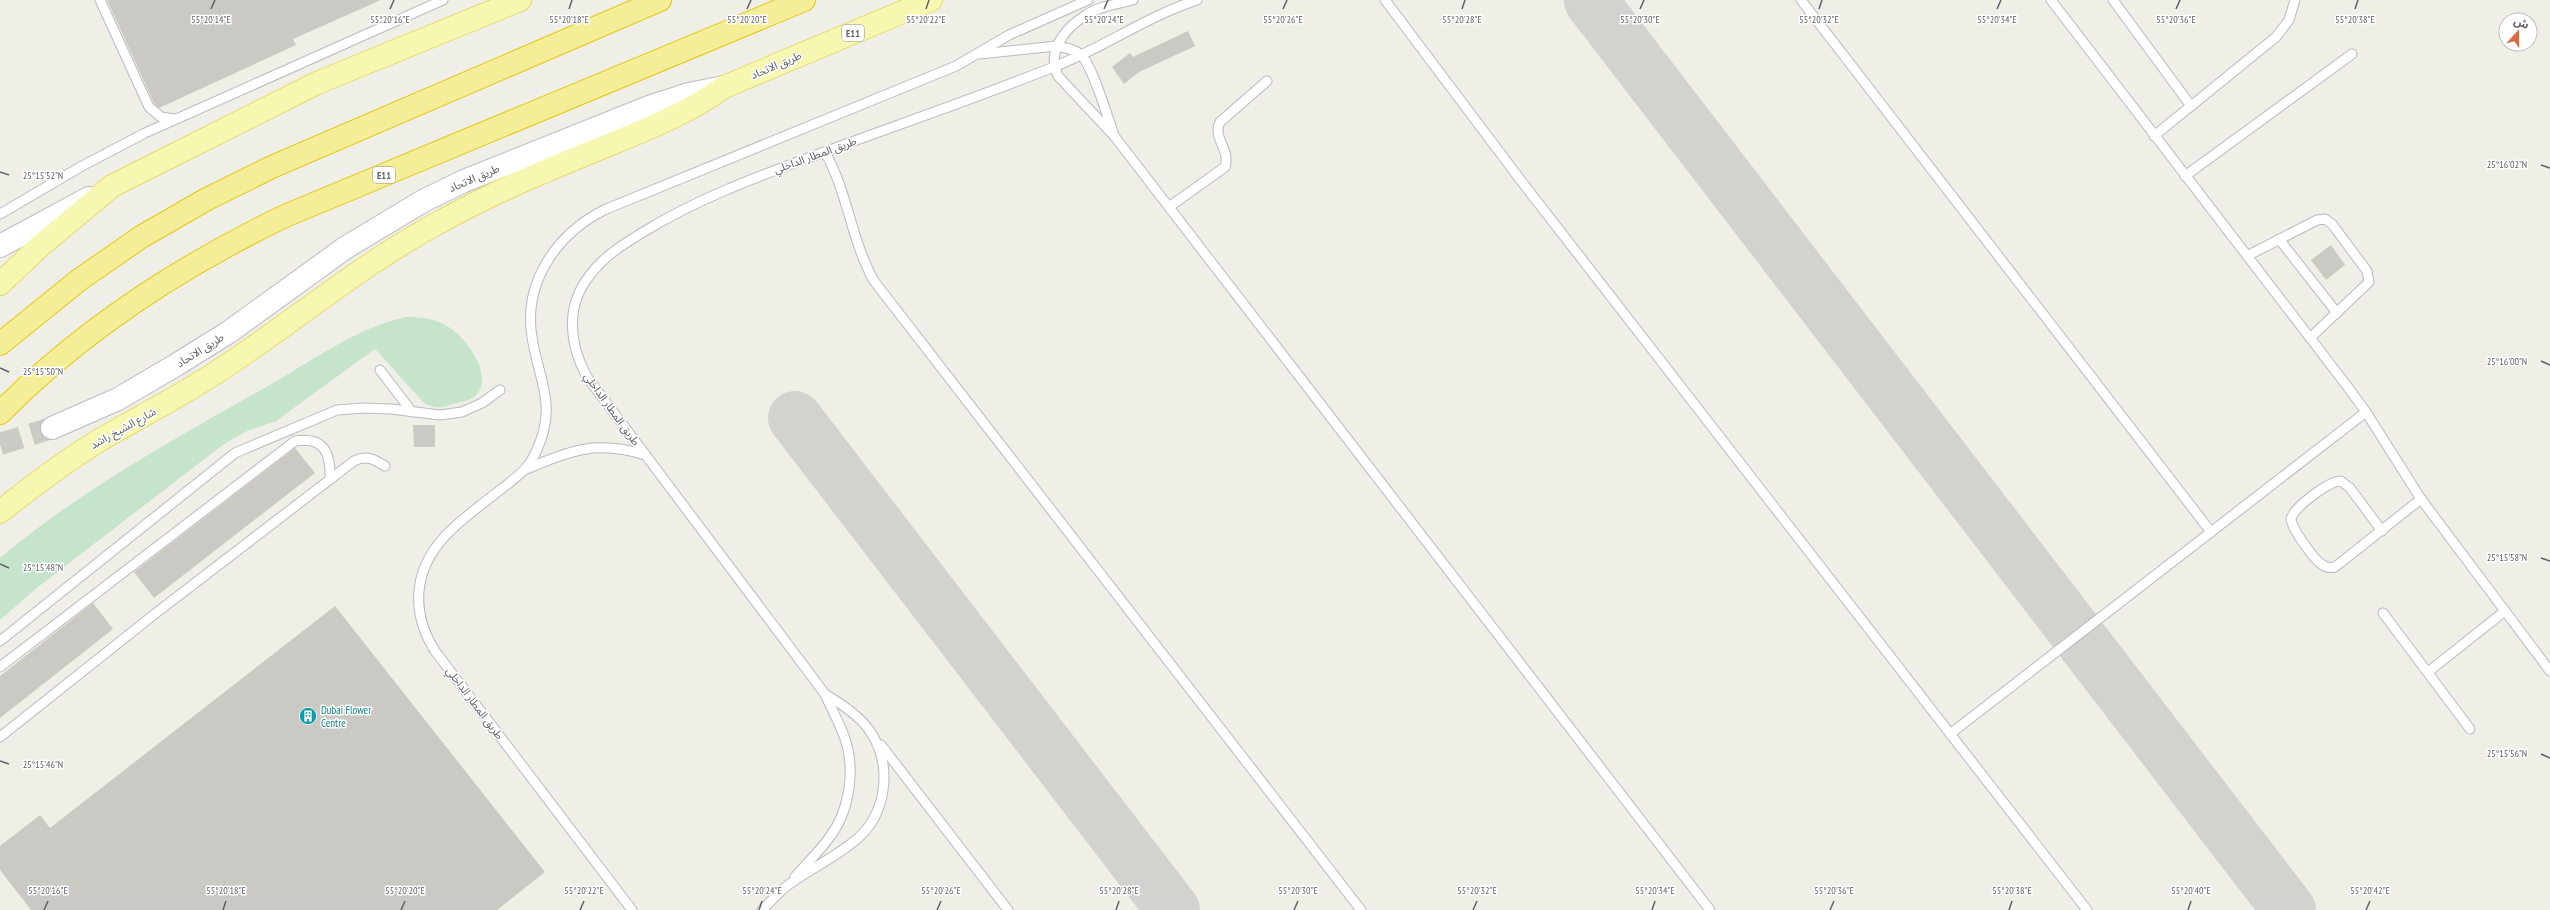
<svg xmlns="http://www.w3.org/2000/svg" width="2550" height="910" viewBox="0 0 2550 910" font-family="'PT Sans Narrow','Noto Sans Arabic',sans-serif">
  <rect width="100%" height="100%" fill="#efefe7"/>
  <path fill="#c5e4cb" d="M406 317C420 317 434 318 447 326 465 336 495 376 476 395 470 401 461 402 453 404 442 408 435 409 424 403L375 349 276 421 247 431 224 444 38 587 0 620V558C83 488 178 437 273 383 315 359 358 327 406 317Z"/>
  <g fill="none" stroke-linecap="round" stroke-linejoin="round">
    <g stroke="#d2d3cf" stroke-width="54">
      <path d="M1591 1 2289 910"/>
      <path d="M795 418 1173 910"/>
    </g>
  </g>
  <g fill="#cbc9c3">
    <path d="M107 0H381L293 39 296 45 159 108 154 103Z"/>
    <path d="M1188 31 1195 46 1139 72 1124 84 1112 67 1130 53 1133 57Z"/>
    <path d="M2331 245 2345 265 2326 280 2311 260Z"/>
    <path d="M413 425H435V447H414Z"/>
    <path d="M295 448 315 473 154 598 134 572Z"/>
    <path d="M93 603 113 629 0 718V676Z"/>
    <path d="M335 606 545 872 497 910H31L0 870V846L40 815 50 828Z"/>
  </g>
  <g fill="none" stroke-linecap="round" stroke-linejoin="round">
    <path stroke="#cbcbc6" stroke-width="22" stroke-dasharray="22 11" stroke-linecap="butt" d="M0 444 52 428"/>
    <defs>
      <g id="lane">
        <path d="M100 0 149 107 161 117 175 119"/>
        <path d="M1133 0C1118 4 1099 6 1086 15 1065 28 1046 51 1058 76L1115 137 1710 910"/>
        <path d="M1385 0 1522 182 2087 910"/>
        <path d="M1801 0 2211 532"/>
        <path d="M2051 0 2347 386 2366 412 2421 499 2550 671"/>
        <path d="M2113 0 2191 106"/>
        <path d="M980 54 1056 46C1064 48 1076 49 1082 56 1094 70 1106 113 1113 132"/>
        <path d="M2154 136 2276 37 2289 20 2295 0"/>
        <path d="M825 152C848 193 851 240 874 281L1361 910"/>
        <path d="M2185 176 2352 54"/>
        <path d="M1169 207 1225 167C1231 150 1212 138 1220 122L1267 81"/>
        <path d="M0 214 82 166 145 133 443 0"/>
        <path d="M2279 239 2337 313"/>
        <path d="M2247 256 2317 220 2325 219 2332 224 2367 271 2369 282 2310 338"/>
        <path d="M380 370 412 412"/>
        <path d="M527 469C570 450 598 440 645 455"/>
        <path d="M2382 531 2350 488 2341 481C2329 481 2294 507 2291 519 2292 529 2314 560 2323 565 2327 568 2330 568 2335 567L2421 499"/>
        <path d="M2383 613 2470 729"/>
        <path d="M0 641 235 453 337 410 364 408 391 409 440 415 462 412 482 403 500 390"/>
        <path d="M0 667 295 441C324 436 331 453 330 479"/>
        <path d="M2428 672 2505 611"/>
        <path d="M1950 734 2366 412"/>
        <path d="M0 737 156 613 354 461C366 455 374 459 385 466"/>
        <path d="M881 745 1008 910"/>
        <path d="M795 877C806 864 819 852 829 838 850 811 856 768 844 736 839 722 831 708 825 694"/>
        <path d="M632 910 435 651C423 632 417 613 419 591 423 542 469 515 504 487 518 476 529 468 536 452 558 405 539 382 532 337 523 282 557 234 604 210L956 66 1009 35 1088 0"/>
        <path d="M762 910C770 902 779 892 788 885 810 869 836 857 857 839 886 814 892 769 873 736 863 718 843 705 825 694L587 377C569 344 565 306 590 275 604 256 625 243 645 231 699 198 757 177 816 155 894 126 974 99 1051 68 1102 49 1145 17 1197 0"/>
      </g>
      <g id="secondary">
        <path d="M0 246 89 198"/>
        <path d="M52 428 118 399 176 365 229 332 345 248 423 201 464 181 649 107 689 94 724 87"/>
      </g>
      <g id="primary">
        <path d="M0 284 40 246 112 186 317 83 520 0"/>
        <path d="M0 512C32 486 64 462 100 440 139 417 179 397 217 372 291 324 360 265 438 223 485 197 534 175 584 155 632 135 681 118 724 87L931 0"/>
      </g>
      <g id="highway">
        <path d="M0 344 79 280 141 237 207 199 274 166 660 0"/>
        <path d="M0 413C83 329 179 267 285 216L804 0"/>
      </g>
    </defs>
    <use href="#lane" stroke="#b9babf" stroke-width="11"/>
    <use href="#secondary" stroke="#babbc1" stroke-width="24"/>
    <use href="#primary" stroke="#e6db68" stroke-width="24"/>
    <use href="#highway" stroke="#e2c913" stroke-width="24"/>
    <use href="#lane" stroke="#fff" stroke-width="9"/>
    <use href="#secondary" stroke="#fff" stroke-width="22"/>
    <use href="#primary" stroke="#f6f8b2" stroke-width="22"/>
    <use href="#highway" stroke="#f4ee98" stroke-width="22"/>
  </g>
  <path fill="none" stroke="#5e6065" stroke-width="1.5" d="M211 9 215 0M390 9 394 0M569 9 572 0M747 9 751 0M926 9 929 0M1104 9 1108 0M1283 9 1287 0M1462 9 1465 0M1640 9 1644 0M1819 9 1822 0M1997 9 2001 0M2176 9 2180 0M2355 9 2358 0M2541 165 2550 168M0 172 9 175M2541 361 2550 365M0 368 9 372M2541 558 2550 561M0 564 9 568M2541 754 2550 758M0 761 9 764M44 910 48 901M223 910 226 901M401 910 405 901M580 910 584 901M759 910 762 901M937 910 941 901M1116 910 1119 901M1294 910 1298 901M1473 910 1477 901M1652 910 1655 901M1830 910 1834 901M2009 910 2012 901M2188 910 2191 901M2366 910 2370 901"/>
  <defs>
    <symbol id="building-disc" viewBox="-11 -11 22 22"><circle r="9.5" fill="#0f9aa8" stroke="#fff"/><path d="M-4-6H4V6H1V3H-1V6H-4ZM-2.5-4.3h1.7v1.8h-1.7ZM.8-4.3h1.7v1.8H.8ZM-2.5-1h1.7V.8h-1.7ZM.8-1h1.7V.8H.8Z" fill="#fff"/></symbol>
  </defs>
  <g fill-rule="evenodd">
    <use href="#building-disc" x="298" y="706" width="20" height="20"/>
  </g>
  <g text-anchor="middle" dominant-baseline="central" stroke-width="3" stroke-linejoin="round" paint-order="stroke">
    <g fill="#fff" stroke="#8e9093" stroke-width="1">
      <rect x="842" y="25" width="22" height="16" rx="3"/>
      <rect x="373" y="167" width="22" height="16" rx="3"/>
    </g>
    <g font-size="10" font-weight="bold" fill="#5e6065">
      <text x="853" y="33">E11</text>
      <text x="384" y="175">E11</text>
    </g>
    <g font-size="11" fill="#5e6065" stroke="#fff">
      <text transform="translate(776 65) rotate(-23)">طريق الاتحاد</text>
      <text transform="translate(815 155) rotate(-20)">طريق المطار الداخلي</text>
      <text transform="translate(474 178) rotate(-23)">طريق الاتحاد</text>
      <text transform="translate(200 350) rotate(-32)">طريق الاتحاد</text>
      <text transform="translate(612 409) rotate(54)">طريق المطار الداخلي</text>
      <text transform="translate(123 428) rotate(-29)">شارع الشيخ راشد</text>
      <text transform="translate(475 703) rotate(53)">طريق المطار الداخلي</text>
    </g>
    <g font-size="11" fill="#0d838f" stroke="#fff" text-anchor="start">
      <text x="321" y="710">Dubai Flower<tspan x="321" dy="13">Centre</tspan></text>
    </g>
  </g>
  <g font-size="10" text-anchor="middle" fill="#5e6065" stroke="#fff" stroke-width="3" stroke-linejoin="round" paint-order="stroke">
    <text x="211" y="23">55°20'14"E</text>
    <text x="390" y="23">55°20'16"E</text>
    <text x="569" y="23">55°20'18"E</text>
    <text x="747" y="23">55°20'20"E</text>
    <text x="926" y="23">55°20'22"E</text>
    <text x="1104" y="23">55°20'24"E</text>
    <text x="1283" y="23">55°20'26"E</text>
    <text x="1462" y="23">55°20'28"E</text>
    <text x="1640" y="23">55°20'30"E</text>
    <text x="1819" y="23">55°20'32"E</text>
    <text x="1997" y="23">55°20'34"E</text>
    <text x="2176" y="23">55°20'36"E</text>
    <text x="2355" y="23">55°20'38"E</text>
    <text x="2507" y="168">25°16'02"N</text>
    <text x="43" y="179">25°15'52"N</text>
    <text x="2507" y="365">25°16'00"N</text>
    <text x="43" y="375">25°15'50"N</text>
    <text x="2507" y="561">25°15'58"N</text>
    <text x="43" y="571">25°15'48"N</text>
    <text x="2507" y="757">25°15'56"N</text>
    <text x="43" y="768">25°15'46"N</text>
    <text x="48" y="894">55°20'16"E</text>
    <text x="226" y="894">55°20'18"E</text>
    <text x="405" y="894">55°20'20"E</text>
    <text x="584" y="894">55°20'22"E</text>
    <text x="762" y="894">55°20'24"E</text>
    <text x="941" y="894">55°20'26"E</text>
    <text x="1119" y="894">55°20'28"E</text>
    <text x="1298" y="894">55°20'30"E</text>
    <text x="1477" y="894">55°20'32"E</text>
    <text x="1655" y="894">55°20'34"E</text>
    <text x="1834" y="894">55°20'36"E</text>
    <text x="2012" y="894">55°20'38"E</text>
    <text x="2191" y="894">55°20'40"E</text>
    <text x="2370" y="894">55°20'42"E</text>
  </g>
  <g transform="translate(2518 32) rotate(21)"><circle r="19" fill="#ffffff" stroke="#bfbfc1"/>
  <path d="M0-3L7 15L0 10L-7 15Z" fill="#db6a40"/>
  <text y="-6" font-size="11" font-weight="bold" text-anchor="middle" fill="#5e6065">ش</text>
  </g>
</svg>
